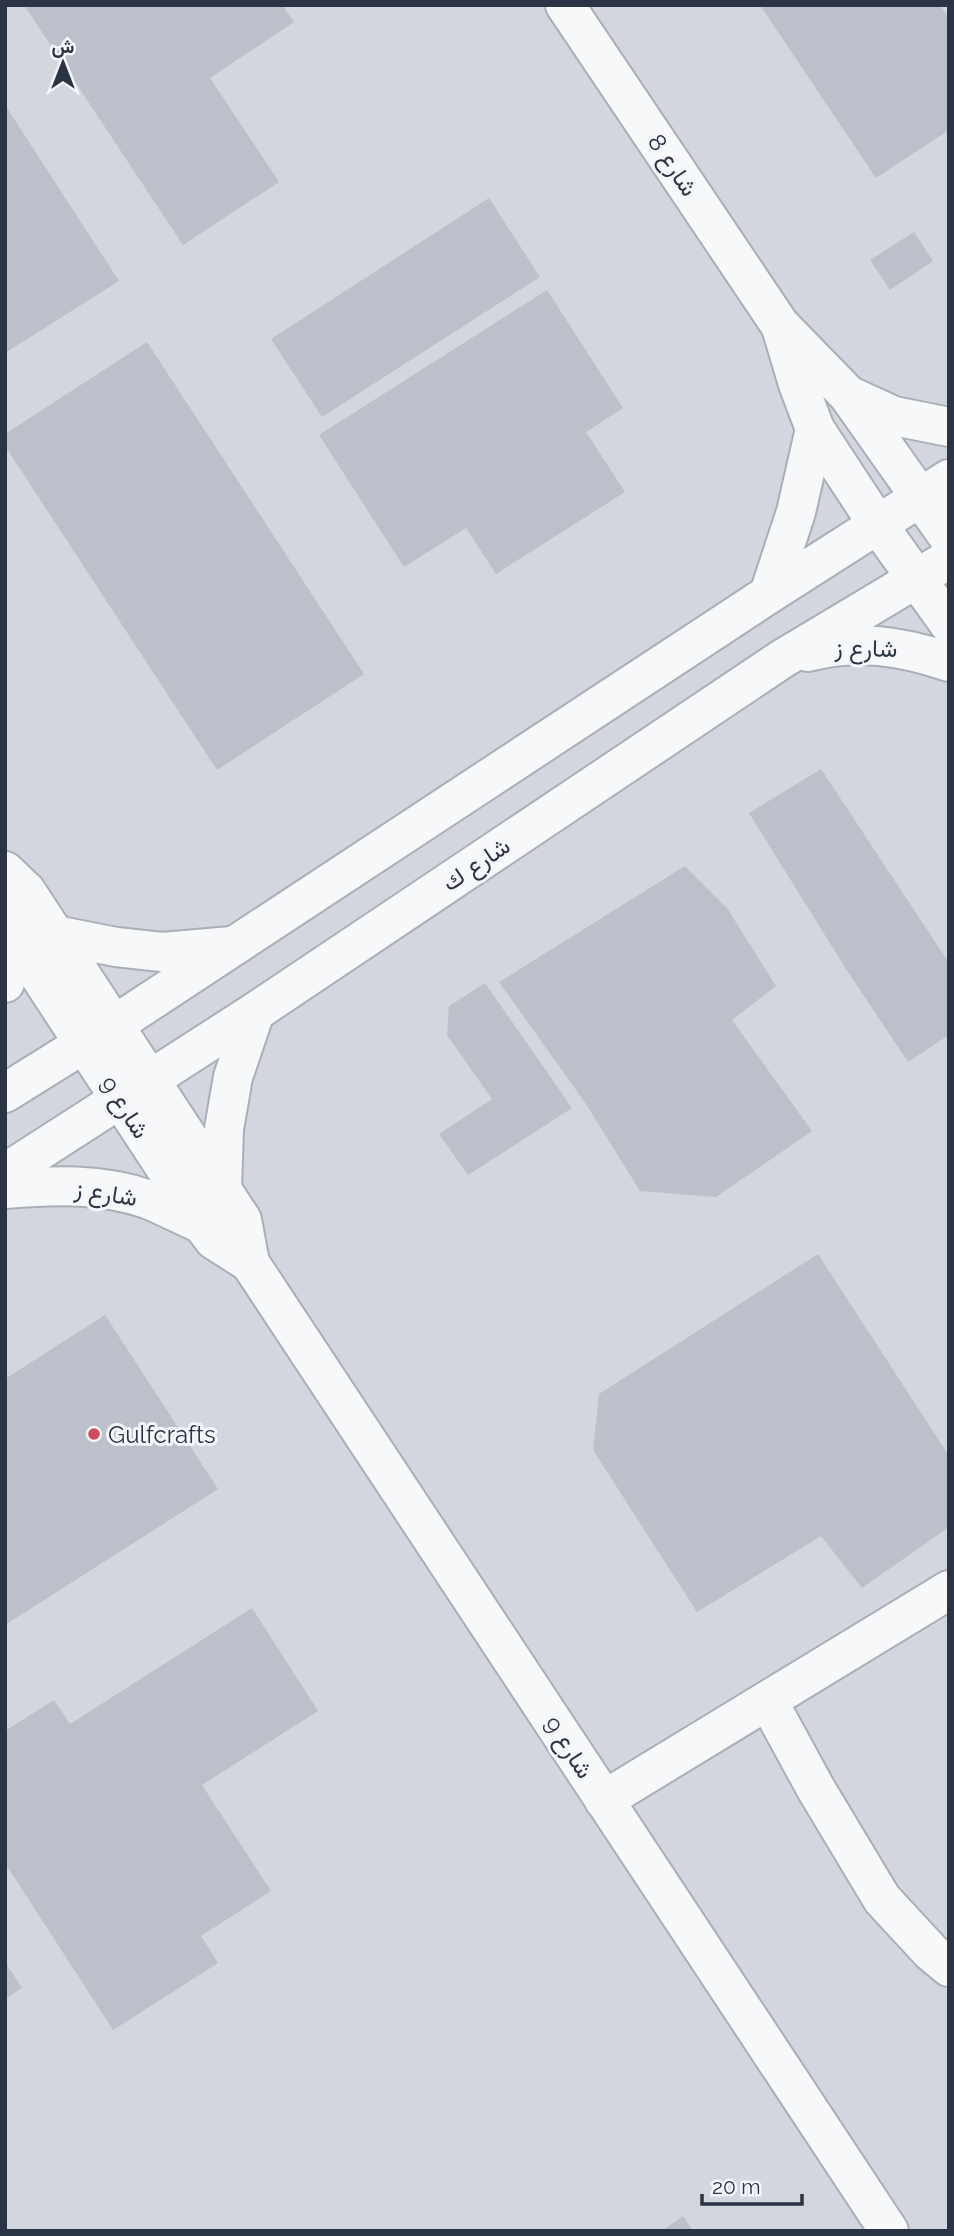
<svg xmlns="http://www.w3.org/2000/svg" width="954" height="2236" viewBox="0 0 954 2236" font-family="Raleway,Vazirmatn,sans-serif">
  <rect width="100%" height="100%" fill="#e4e7ec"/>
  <rect fill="#d2d6de" x="5" y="5" width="944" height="2226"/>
  <g fill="#bbc0ca">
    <path d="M24 5H282L294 22 210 78 279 182 183 245Z"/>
    <path d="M760 5H940L949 18V130L876 178Z"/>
    <path d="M5 105 119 281 5 353Z"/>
    <path d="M489 198 540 277 322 417 271 339Z"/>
    <path d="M914 232 933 261 890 290 870 260Z"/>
    <path d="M547 290 623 408 586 432 625 492 496 574 466 528 404 567 319 435Z"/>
    <path d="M147 342 364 674 217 770 5 446V434Z"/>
    <path d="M821 769 949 963V1035L908 1062 846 969 749 813Z"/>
    <path d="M685 866 727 908 776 986 732 1020 812 1131 716 1197 640 1191 586 1104 499 982Z"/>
    <path d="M485 983 572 1108 468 1175 439 1134 492 1099 447 1035 449 1006Z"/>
    <path d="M818 1254 949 1456V1527L862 1588 821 1536 697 1612 593 1450 599 1394Z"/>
    <path d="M105 1315 218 1489 5 1625V1379Z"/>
    <path d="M252 1608 318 1711 202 1785 271 1891 201 1936 218 1963 113 2030 5 1863V1731L54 1700 70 1724Z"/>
    <path d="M5 1962 22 1988 5 1999Z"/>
    <path d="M683 2216 693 2231H662Z"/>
  </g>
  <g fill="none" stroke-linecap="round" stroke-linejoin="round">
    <defs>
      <g id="minor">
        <path d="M565 5 780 325 848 395 949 538"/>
        <path d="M781 327 798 384 815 429 878 525 949 624"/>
        <path d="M848 395 894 416 949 427"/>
        <path d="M769 594 796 512 815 429"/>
        <path d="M808 652C857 639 902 646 949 662"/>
        <path d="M5 871 26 891 242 1220 250 1263 889 2231"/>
        <path d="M5 918 14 937 202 1224 214 1240 250 1263"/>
        <path d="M55 935 116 947 162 952 232 946"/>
        <path d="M5 983 14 937"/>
        <path d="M5 1093 114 1025 769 594 949 479"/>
        <path d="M5 1173 255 1012 782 659 949 559"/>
        <path d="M5 1189C52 1185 101 1183 147 1199 165 1206 183 1216 202 1224"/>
        <path d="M222 1190 224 1129 233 1077 255 1012"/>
        <path d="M768 1701 816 1789 882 1899 931 1952 949 1967"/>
        <path d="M604 1800 949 1590"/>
      </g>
    </defs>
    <use href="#minor" stroke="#a9aeb7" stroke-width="42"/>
    <use href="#minor" stroke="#f7f8fa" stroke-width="38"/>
  </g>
  <circle fill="#d1495b" stroke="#f4f6f9" stroke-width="2.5" cx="94" cy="1434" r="7"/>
  <g text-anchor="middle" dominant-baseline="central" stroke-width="6" stroke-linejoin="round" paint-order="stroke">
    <g font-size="24" fill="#2b3445" stroke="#f4f6f9">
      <text transform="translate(673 165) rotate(56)">شارع 8</text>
      <text transform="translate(866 648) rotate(1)">شارع ز</text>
      <text transform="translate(476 864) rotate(-34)">شارع ك</text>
      <text transform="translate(125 1107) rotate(57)">شارع 9</text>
      <text transform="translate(106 1193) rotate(9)">شارع ز</text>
      <text transform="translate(569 1747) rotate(57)">شارع 9</text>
    </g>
    <g font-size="24" fill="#2b3445" stroke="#f4f6f9" text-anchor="start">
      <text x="108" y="1434">Gulfcrafts</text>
    </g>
  </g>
  <rect width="954" height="2236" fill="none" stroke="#2b3445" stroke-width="14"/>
  <g transform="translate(63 63)" stroke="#f4f6f9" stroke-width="5" paint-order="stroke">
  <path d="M0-5L12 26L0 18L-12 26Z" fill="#2b3445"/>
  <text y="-10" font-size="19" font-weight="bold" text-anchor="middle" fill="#2b3445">ش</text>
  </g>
  <path d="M702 2194v10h100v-10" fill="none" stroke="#2b3445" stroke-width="3.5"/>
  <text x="712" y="2194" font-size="21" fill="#2b3445" stroke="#f4f6f9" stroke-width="5" paint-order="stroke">20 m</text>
</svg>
